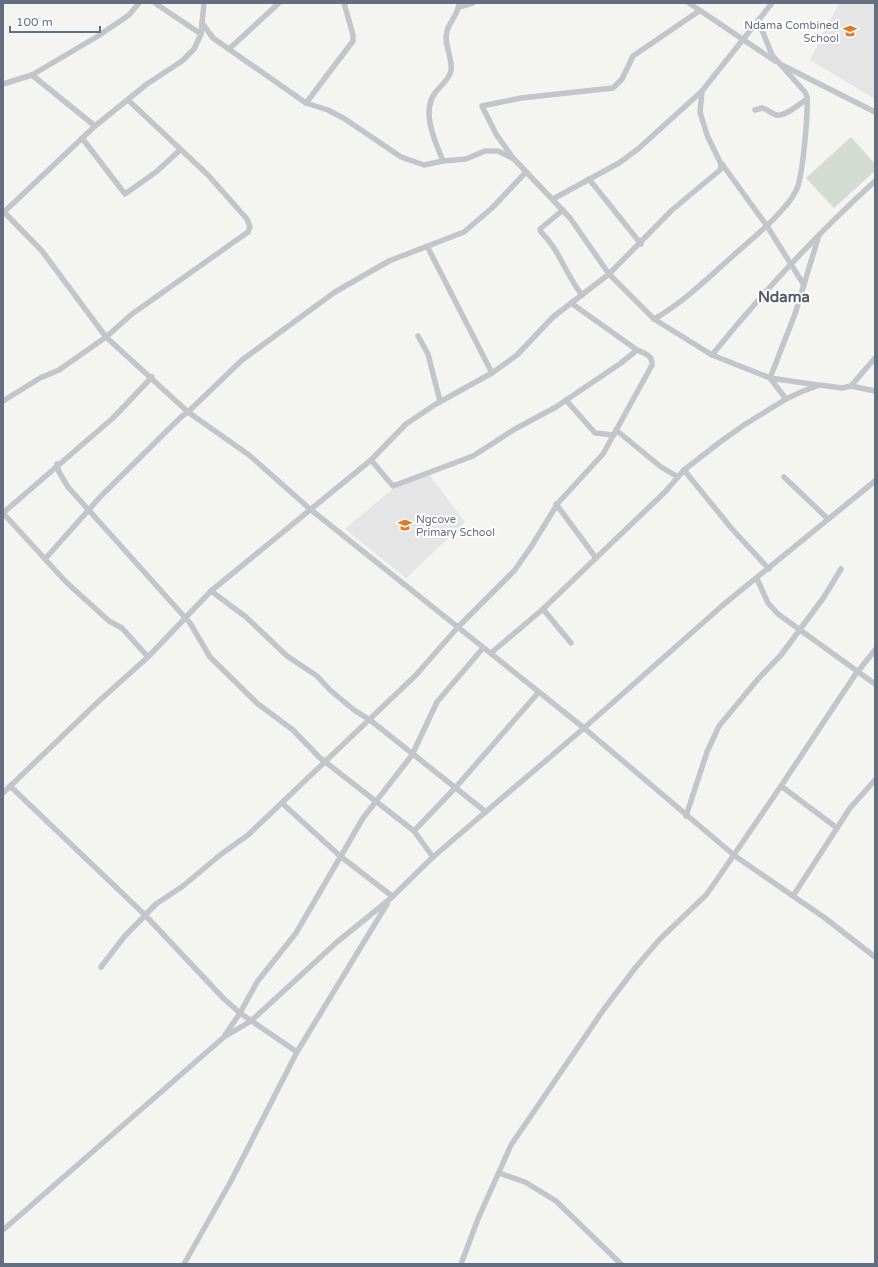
<svg xmlns="http://www.w3.org/2000/svg" width="878" height="1267" viewBox="0 0 878 1267" font-family="'Varela Round',sans-serif">
  <rect width="100%" height="100%" fill="#f4f5f1"/>
  <g fill="#e4e5e4">
    <path d="M839 3H875V99L810 60Z"/>
    <path d="M427 472 465 522 406 578 345 529 395 487Z"/>
  </g>
  <path fill="#d4dbd2" d="M851 137 875 164V171L834 208 806 178Z"/>
  <g fill="none" stroke-linecap="round" stroke-linejoin="round">
    <g stroke="#c2c5c9" stroke-width="5.5">
      <path d="M155 3 201 34"/>
      <path d="M689 3 775 61"/>
      <path d="M459 7 473 3"/>
      <path d="M699 11 633 56 622 79 613 88 521 98 482 106 496 134 513 158 570 218 609 274 654 319 712 355 770 378 786 399"/>
      <path d="M202 23 213 38 306 103 328 110 345 119 401 157 424 165 443 161 466 159 485 151H498L512 158"/>
      <path d="M229 49 279 3"/>
      <path d="M782 65 875 112"/>
      <path d="M32 75 95 126"/>
      <path d="M3 84 32 75 98 36 129 15 139 3"/>
      <path d="M306 103 353 41V35L344 3"/>
      <path d="M755 110 762 108C767 109 771 113 776 115 785 117 799 104 807 99"/>
      <path d="M82 138 125 194 156 172 180 150"/>
      <path d="M443 161C435 141 421 112 435 93 440 86 449 80 451 71 453 57 443 44 447 31 450 21 459 13 459 3"/>
      <path d="M722 164 767 226 804 285"/>
      <path d="M589 179 641 244"/>
      <path d="M553 199 619 163 638 149 702 91 772 3"/>
      <path d="M563 210 540 229 541 232C559 249 566 275 582 295"/>
      <path d="M3 211 42 251 106 337 188 412 249 455 310 509 584 728 735 856 825 918 875 957"/>
      <path d="M3 213 95 126 147 84 182 61 194 49 201 34 204 3"/>
      <path d="M427 246 492 373"/>
      <path d="M654 319C684 302 709 277 735 254 753 238 785 212 796 191 803 177 808 114 807 97L805 92 772 55 758 20"/>
      <path d="M418 336 428 354 440 401"/>
      <path d="M712 355C762 293 816 235 875 181"/>
      <path d="M818 385 770 378 795 314 819 235"/>
      <path d="M851 386 875 391"/>
      <path d="M566 400 595 433 614 435"/>
      <path d="M3 401 40 378 59 370 106 337 132 314 248 232 250 227 247 219 208 175 128 100"/>
      <path d="M616 430 661 467 678 477"/>
      <path d="M371 460 393 486 473 456 515 429 556 407 621 363 637 350"/>
      <path d="M57 464 59 472 68 487 190 623 210 657 258 704 293 730 319 757 414 831 433 857"/>
      <path d="M684 470 732 529 769 569"/>
      <path d="M784 477 828 519"/>
      <path d="M556 504 596 558"/>
      <path d="M3 513 66 582 98 611 109 621 122 628 148 657"/>
      <path d="M3 513 113 418 152 377"/>
      <path d="M45 559 101 496 182 416 188 412 242 360 335 292 389 261 464 232 492 208 526 172"/>
      <path d="M757 579 768 603 778 614 875 684"/>
      <path d="M211 591 246 617 287 656 317 676 330 690 354 710 370 720 486 812"/>
      <path d="M543 609 571 643"/>
      <path d="M491 653 543 609 596 558 665 492 684 470 720 442 744 425 786 399 803 391 820 385 842 388 851 386 875 358"/>
      <path d="M10 786 145 915 224 999 240 1013 297 1052"/>
      <path d="M3 793 100 700 148 657 211 591 371 460 406 424 436 404 492 373 517 355 553 317 609 274 672 210 720 170 721 164 707 135 700 112 702 91"/>
      <path d="M282 803 340 856 392 896"/>
      <path d="M686 816 707 752 719 726 758 679 781 655 824 597 841 569"/>
      <path d="M837 828 781 786 855 675 875 650"/>
      <path d="M414 831 456 787 538 693"/>
      <path d="M793 896 850 808 875 780"/>
      <path d="M101 967 124 937 156 904 183 886 220 855 248 835 416 675 458 627 514 571 531 547 558 503 603 454 652 365C653 355 644 353 637 350L571 303"/>
      <path d="M225 1035 240 1013 257 982 296 933 363 818 412 755 437 702 483 648"/>
      <path d="M499 1173 525 1182 556 1201 621 1264"/>
      <path d="M3 1230 224 1037 251 1021 337 942 390 899 433 857 584 728 723 605 875 481"/>
      <path d="M184 1264 231 1181 297 1052 387 904"/>
      <path d="M461 1264 478 1219 511 1145 604 1009 636 967 660 939 706 895 716 881 781 786"/>
    </g>
  </g>
  <defs>
    <symbol id="school-bare" viewBox="-9 -9 18 18"><path d="M0-5L7-2L0 1L-7-2ZM-4 1L0 2.5L4 1V4Q0 6-4 4Z" fill="#e07b25" stroke="#fff" stroke-width="2.5" paint-order="stroke"/></symbol>
  </defs>
  <g fill-rule="evenodd">
    <use href="#school-bare" x="840" y="21" width="20" height="20"/>
    <use href="#school-bare" x="395" y="515" width="20" height="20"/>
  </g>
  <g text-anchor="middle" dominant-baseline="central" stroke-width="4" stroke-linejoin="round" paint-order="stroke">
    <g font-size="11" fill="#646e81" stroke="#fff" text-anchor="end">
      <text x="839" y="25">Ndama Combined<tspan x="839" dy="13">School</tspan></text>
      <text x="416" y="519" text-anchor="start">Ngcove<tspan x="416" dy="13">Primary School</tspan></text>
    </g>
    <g font-size="15" font-weight="bold" fill="#525967" stroke="#fff">
      <text x="784" y="297">Ndama</text>
    </g>
  </g>
  <rect width="878" height="1267" fill="none" stroke="#646e81" stroke-width="8"/>
  <path d="M10 26v6h90v-6" fill="none" stroke="#646e81" stroke-width="2"/>
  <text x="16" y="26" font-size="12" fill="#646e81" stroke="#ffffff" stroke-width="3" paint-order="stroke">100 m</text>
</svg>
